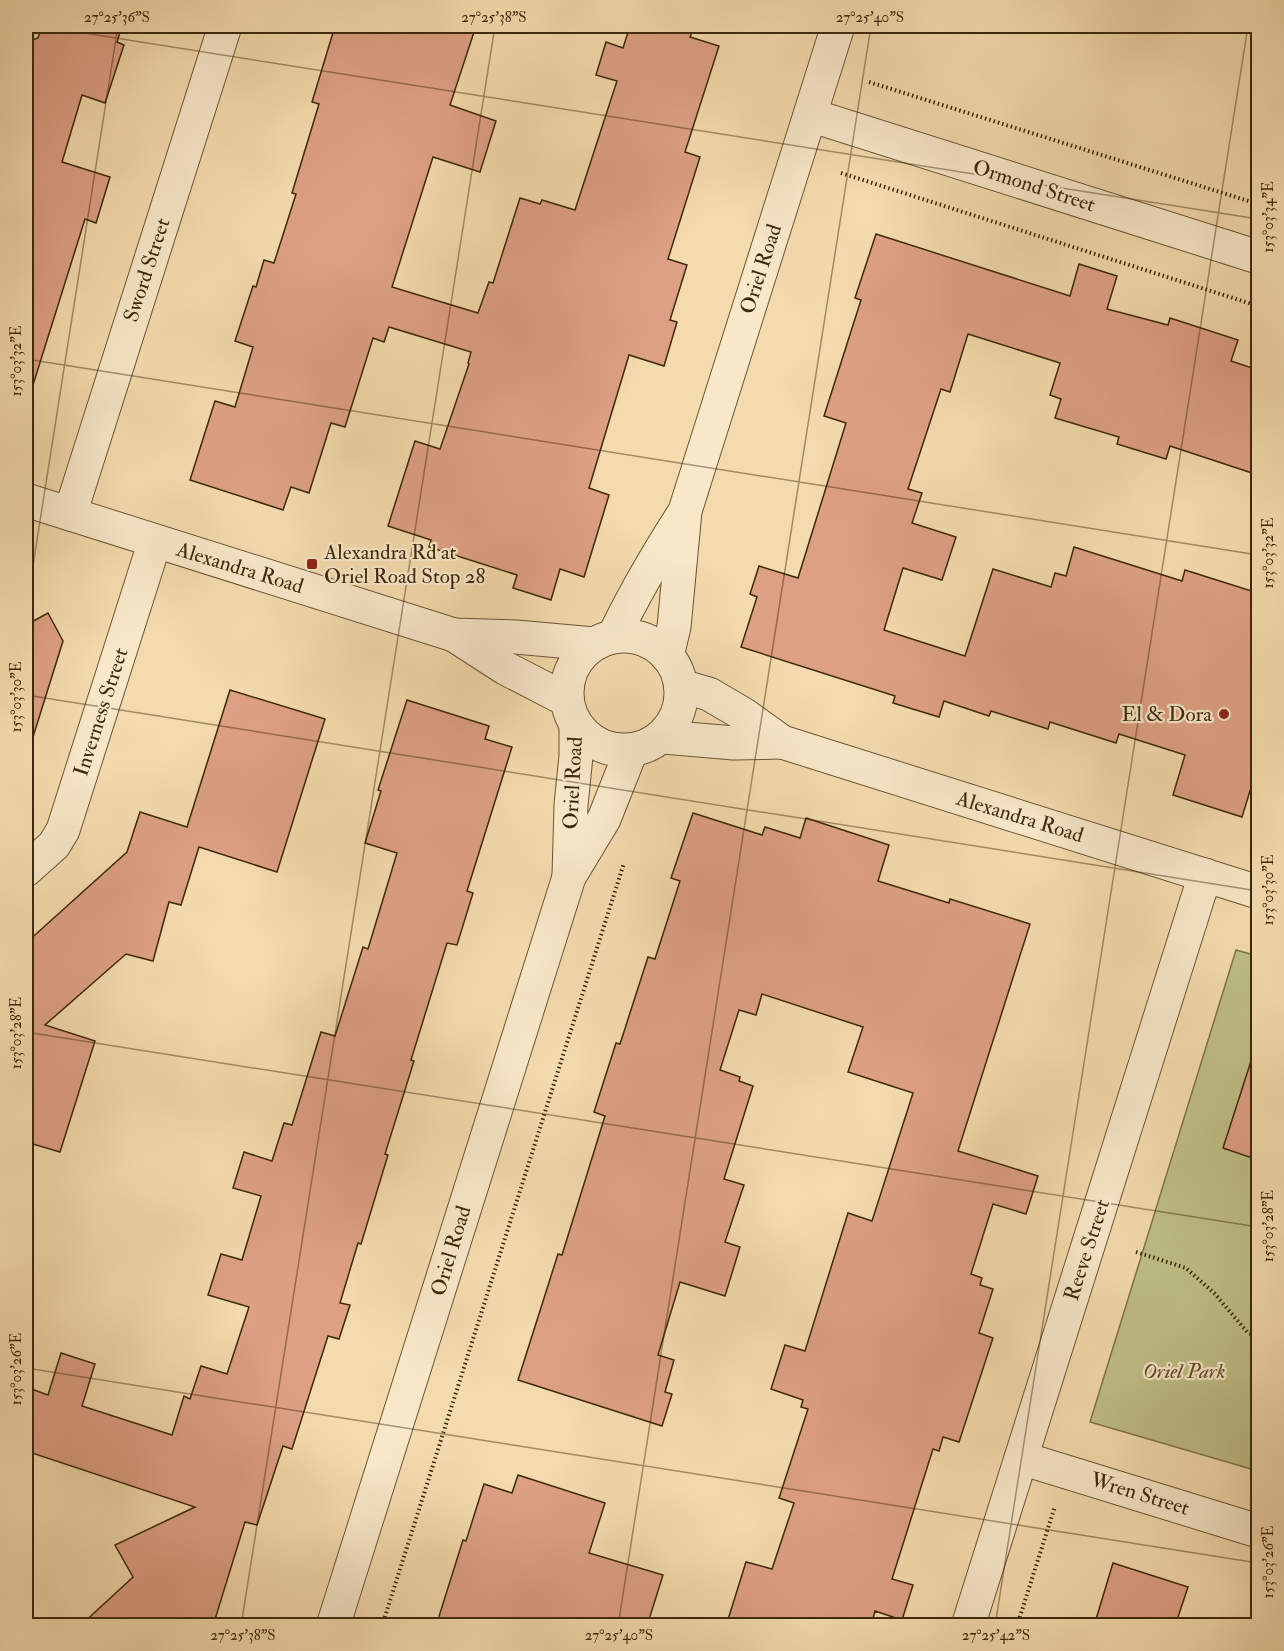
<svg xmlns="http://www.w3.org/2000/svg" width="1284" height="1651" viewBox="0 0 1284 1651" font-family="'IM FELL Double Pica',serif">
  <rect width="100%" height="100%" fill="#f4dbad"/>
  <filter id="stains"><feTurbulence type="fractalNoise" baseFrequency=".00333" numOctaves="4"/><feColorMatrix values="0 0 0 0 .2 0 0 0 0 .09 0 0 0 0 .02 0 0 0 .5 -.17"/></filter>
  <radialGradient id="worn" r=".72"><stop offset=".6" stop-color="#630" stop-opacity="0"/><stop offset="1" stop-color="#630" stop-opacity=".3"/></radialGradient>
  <path fill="#bfbf87" stroke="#7e7448" stroke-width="1.5" d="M1236 950 1258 956V1471L1090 1422Z"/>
  <g fill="#dea084" stroke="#3c280a" stroke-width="1.5">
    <path d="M42 26H122L117 42 124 45 105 103 82 95 62 162 110 177 96 223 85 219 33 385 26 384V42L38 38Z"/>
    <path d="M335 26H476L450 105 496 121 480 172 433 157 392 287 478 313 489 282 493 283 520 198 540 204 542 200 575 210 617 81 596 75 606 42 623 48 630 26H672L692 32 690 37 719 46 685 152 700 157 668 259 687 265 670 320 677 322 664 366 629 355 589 488 609 495 584 577 560 569 551 600 513 588 517 575 429 547 431 540 388 526 415 441 440 449 469 364 468 363 471 352 389 327 384 342 373 338 345 427 331 423 309 493 291 487 283 510 190 480 215 401 235 407 253 347 235 341 253 286 256 287 264 260 274 263 296 194 292 193 319 104 312 102Z"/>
    <path d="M876 234 1070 296 1079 264 1117 276 1107 309 1168 325 1170 318 1238 340 1231 361 1258 370V452L1252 473 1170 446 1166 459 1117 444 1119 437 1055 418 1061 399 1050 395 1060 363 968 334 950 392 941 389 908 489 922 493 912 523 956 537 942 580 903 568 884 630 965 656 993 569 1051 587 1055 573 1066 576 1074 547 1182 581 1185 570 1258 593V765L1242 817 1173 795 1185 755 1119 734 1116 743 1050 722 1048 729 991 711 989 716 944 701 939 717 893 703 895 696 741 647 757 597 750 594 759 566 798 578 846 423 824 416 861 300 855 298Z"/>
    <path d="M48 613 63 641 33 737 26 736V625Z"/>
    <path d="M230 690 325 719 277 872 199 847 181 905 169 902 153 961 126 954 45 1025 95 1041 60 1152 26 1142V943L127 852 140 812 187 827Z"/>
    <path d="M407 700 489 726 485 739 512 747 467 891 473 893 457 945 447 943 411 1060 414 1061 385 1154 388 1155 361 1244 358 1243 340 1303 350 1305 339 1339 328 1336 292 1449 283 1446 257 1525 245 1522 213 1626H80L133 1577 115 1545 195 1507 26 1451V1387L48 1395 61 1353 95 1364 82 1406 172 1435 184 1396 190 1399 201 1366 227 1374 249 1307 208 1295 221 1254 242 1260 261 1196 233 1188 244 1152 272 1161 284 1123 292 1125 321 1032 335 1036 363 947 368 949 397 853 365 843 381 791 378 790Z"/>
    <path d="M693 813 762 835 765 827 800 838 806 818 889 845 878 881 949 903 950 899 1030 924 958 1151 1038 1176 1026 1214 993 1204 971 1274 982 1278 980 1285 993 1289 979 1333 993 1338 959 1442 943 1437 939 1451 933 1449 892 1579 913 1585 902 1620 875 1611 871 1626H726L746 1562 772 1569 794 1503 779 1498 808 1409 801 1407 803 1400 771 1389 785 1345 805 1351 848 1213 872 1221 913 1093 848 1072 863 1027 762 994 756 1015 739 1010 720 1070 740 1077 739 1081 753 1086 724 1179 744 1185 725 1242 740 1247 725 1296 680 1282 658 1355 674 1360 665 1392 672 1394 662 1426 518 1380 558 1254 562 1255 605 1116 594 1112 616 1043 620 1044 648 957 655 959 680 881 671 878Z"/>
    <path d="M1252 1058 1258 1059V1160L1223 1148Z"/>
    <path d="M518 1475 605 1503 589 1553 663 1575 647 1626H436L463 1540 466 1541 484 1484 512 1493Z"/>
    <path d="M1113 1563 1188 1587 1175 1626H1094Z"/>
  </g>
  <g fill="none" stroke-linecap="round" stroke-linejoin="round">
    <defs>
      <g id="minor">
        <path d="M810 115 1258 257"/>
        <path d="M70 514 225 26"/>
        <path d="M26 870 54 845 63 830 155 541"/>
        <path d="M1021 1458 1258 1531"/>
        <path d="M968 1626 1205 875"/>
      </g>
      <g id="tertiary">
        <path d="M26 500 454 635 516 637 594 644"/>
        <path d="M454 635 505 668 567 700"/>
        <circle cx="624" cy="693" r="57"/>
        <path d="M614 636C634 594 657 555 682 516"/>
        <path d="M667 656 674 627 685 511 838 26"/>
        <path d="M681 686 709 694 743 714 782 742 1258 892"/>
        <path d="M663 737 734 743 782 742"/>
        <path d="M569 875 571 805 576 756V726"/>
        <path d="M333 1626 569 877 604 819 631 751"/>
      </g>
    </defs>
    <use href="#minor" stroke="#6a5533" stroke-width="35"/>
    <use href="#tertiary" stroke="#6a5533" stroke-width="35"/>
    <g stroke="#3c280a" stroke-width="4" stroke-dasharray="1.5 3" stroke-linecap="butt">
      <path d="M869 82 1258 204"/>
      <path d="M841 173 1258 306"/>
      <path d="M1136 1252 1186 1268 1215 1294 1248 1333 1258 1336"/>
      <path d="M382 1626 624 863"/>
      <path d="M1017 1626 1055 1506"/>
    </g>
    <use href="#minor" stroke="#f8e8ca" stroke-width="33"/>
    <use href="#tertiary" stroke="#f8e8ca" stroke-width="33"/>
  </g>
  <path fill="none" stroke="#3c280a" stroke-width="1.5" stroke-opacity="0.45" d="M40 26 1258 219M26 359 1258 555M26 610 118 26M26 695 1258 891M26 1032 1258 1227M26 1368 1258 1563M241 1626 495 26M618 1626 871 26M995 1626 1248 26"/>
  <g fill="#8f2418" stroke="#f8e8ca" stroke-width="2">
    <rect x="306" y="558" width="12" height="12" rx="3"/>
    <circle cx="1224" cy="714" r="6"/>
  </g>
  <g text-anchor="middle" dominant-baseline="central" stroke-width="4.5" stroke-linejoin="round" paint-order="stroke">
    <g font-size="21" fill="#3c280a" stroke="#f8e8ca">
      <text transform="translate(1034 186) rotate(18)">Ormond Street</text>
      <text transform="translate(761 269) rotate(-72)">Oriel Road</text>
      <text transform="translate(147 270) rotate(-72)">Sword Street</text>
      <text transform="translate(240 568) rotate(17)">Alexandra Road</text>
      <text transform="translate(101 712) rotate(-72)">Inverness Street</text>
      <text transform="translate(573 783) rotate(-87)">Oriel Road</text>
      <text transform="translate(1020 817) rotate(17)">Alexandra Road</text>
      <text transform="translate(1087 1250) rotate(-72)">Reeve Street</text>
      <text transform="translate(451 1251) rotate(-73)">Oriel Road</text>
      <text transform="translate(1140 1494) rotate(17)">Wren Street</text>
    </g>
    <g font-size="21" fill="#3c280a" stroke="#f8e8ca" text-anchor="start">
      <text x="324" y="552">Alexandra Rd at<tspan x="324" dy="24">Oriel Road Stop 28</tspan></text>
      <text x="1212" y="714" text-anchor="end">El &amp; Dora</text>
    </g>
    <g font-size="21" font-style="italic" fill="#5d4e29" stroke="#f8e8ca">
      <text x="1184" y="1371">Oriel Park</text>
    </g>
  </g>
  <rect width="1284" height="1651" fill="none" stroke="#f4dbad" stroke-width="66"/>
  <rect x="33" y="33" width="1218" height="1585" fill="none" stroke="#3c280a" stroke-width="2"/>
  <g font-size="15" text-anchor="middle" fill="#3c280a">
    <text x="117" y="22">27°25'36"S</text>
    <text x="494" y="22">27°25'38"S</text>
    <text x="870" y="22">27°25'40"S</text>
    <text transform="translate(1268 217) rotate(-90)" y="5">153°03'34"E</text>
    <text transform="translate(16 361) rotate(-90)" y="5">153°03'32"E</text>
    <text transform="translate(1268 553) rotate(-90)" y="5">153°03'32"E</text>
    <text transform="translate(16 697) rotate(-90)" y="5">153°03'30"E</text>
    <text transform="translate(1268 890) rotate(-90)" y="5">153°03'30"E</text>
    <text transform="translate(16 1033) rotate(-90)" y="5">153°03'28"E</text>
    <text transform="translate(1268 1226) rotate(-90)" y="5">153°03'28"E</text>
    <text transform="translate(16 1369) rotate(-90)" y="5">153°03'26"E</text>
    <text transform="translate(1268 1562) rotate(-90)" y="5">153°03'26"E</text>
    <text x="243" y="1640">27°25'38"S</text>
    <text x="619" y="1640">27°25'40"S</text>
    <text x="996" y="1640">27°25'42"S</text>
  </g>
  <rect width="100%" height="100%" filter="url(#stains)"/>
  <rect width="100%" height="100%" fill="url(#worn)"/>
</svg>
